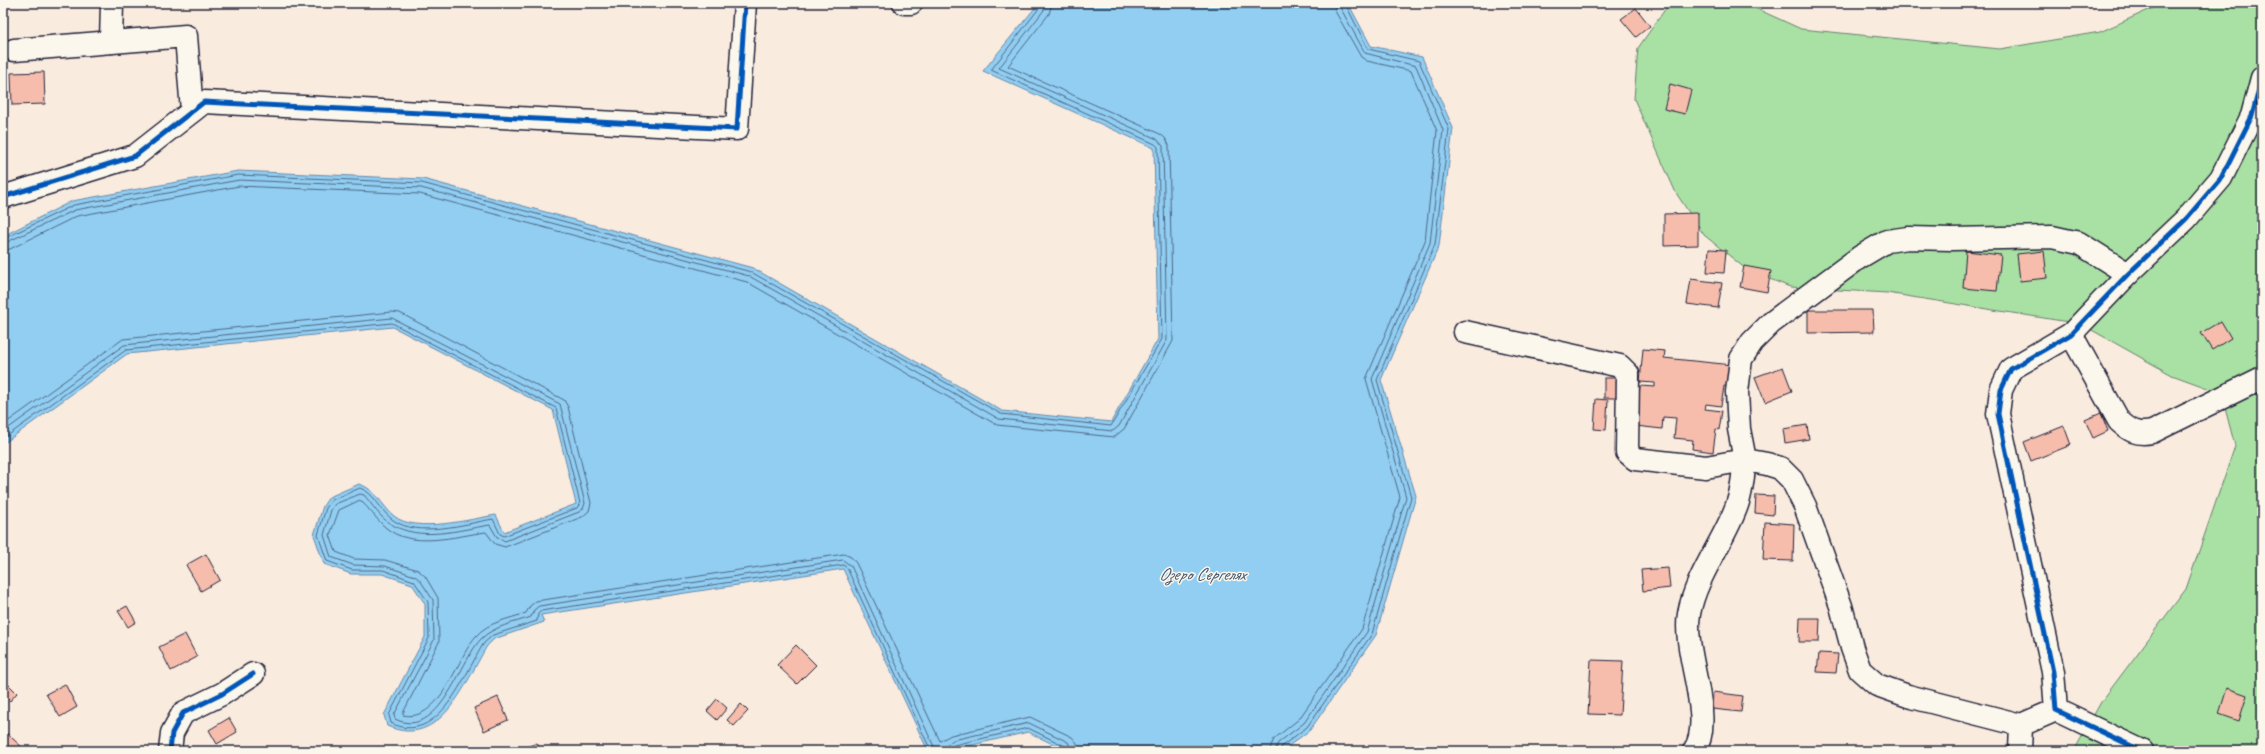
<svg xmlns="http://www.w3.org/2000/svg" width="2265" height="754" viewBox="0 0 2265 754" font-family="Caveat,sans-serif">
  <rect width="100%" height="100%" fill="#faebdf"/>
  <filter id="ink" filterUnits="userSpaceOnUse"><feTurbulence type="fractalNoise" baseFrequency=".025" numOctaves="2"/><feDisplacementMap in="SourceGraphic" scale="8" xChannelSelector="R" yChannelSelector="G"/><feConvolveMatrix kernelMatrix="1 2 1 2 8 2 1 2 1" color-interpolation-filters="sRGB"/></filter>
  <g filter="url(#ink)">
    <path fill="#a9e0a3" stroke="#66816f" d="M1681 3H1744L1801 29 2000 49 2100 32 2164 3H2262V751H2074L2101 702 2186 589 2235 446 2221 393 2172 375 2081 324 1887 293 1790 287 1747 270 1704 235 1676 193 1634 99 1638 48 1666 8Z"/>
    <path fill="#91cef2" stroke="#6589a9" d="M1039 3H1348L1371 46 1422 57 1453 128 1439 246 1381 380 1416 496 1376 635 1310 730 1282 751H1067L1028 732 947 751H928L843 569 541 615 544 622 494 639 487 646C465 683 441 750 387 726L384 715 425 637V604L412 584 382 574H351L324 564 314 535 323 506 329 497 359 484C376 489 381 505 394 516 416 534 470 519 496 515L504 532 576 504 553 410 393 327 127 354 3 444V236L72 201 238 171 423 179 753 268 1002 411 1111 422 1158 339 1154 148 983 71Z"/>
    <g fill="none" stroke-linecap="round" stroke-linejoin="round">
      <g stroke="#4e6784" stroke-width="1">
        <path d="M3 239 74 205 238 175 422 183 751 272 1001 414 1111 426 1162 339 1158 147 1155 144 991 70 1040 7 1041 3"/>
        <path d="M3 244 75 210 239 180 421 188 749 276 999 419 1113 431 1119 426 1167 340 1163 146 1157 139 999 68 1044 10 1046 3"/>
        <path d="M3 250 10 249 77 216 239 186 420 194 747 282 997 425 1114 437 1124 429 1173 341 1169 145 1165 138 1160 134 1008 66 1049 14 1052 3"/>
        <path d="M3 425 123 339 392 312 400 313 564 400 568 407 591 503 589 511 582 517 505 547 495 544 486 532C456 536 411 550 385 527 376 519 369 508 360 500L339 510 330 535 336 552 354 559 385 560 418 570 425 576 438 598 439 642 403 713V715C441 723 456 659 476 636 488 622 509 619 526 613L530 606 536 601 844 554 851 557 856 563 940 741 951 735 1030 717 1072 737 1077 743 1078 751"/>
        <path d="M3 432 124 345 392 318 560 404 585 503 583 509 579 512 505 541 497 537 490 525C458 530 420 542 391 524 380 518 372 504 364 495L360 494 335 504 331 510 324 535 331 557 353 565 385 566 415 576 420 580 433 600 434 640 394 715 395 719C440 741 459 662 481 639 494 626 514 623 531 617L534 610 539 606 843 560 851 566 936 751"/>
        <path d="M3 439 126 350 392 323 556 408 580 503 577 508 504 536 500 534 493 519C464 524 418 538 393 520 380 511 375 493 360 488L332 500 326 508 318 535 327 561 352 570H383L414 581 428 602 429 638 389 715 391 723C439 747 464 674 484 643L493 635 537 621 538 614 541 611 843 565 847 568 931 751"/>
        <path d="M946 751 948 744 953 740 1029 723 1068 742 1072 751"/>
        <path d="M951 751 954 745 1028 728 1065 746 1067 751"/>
        <path d="M1269 751 1274 739 1299 719 1362 629 1400 497 1366 379 1425 241 1437 131 1411 71 1367 61 1361 57 1335 11 1334 3"/>
        <path d="M1275 751 1278 743 1304 723 1367 632 1406 497 1372 379 1430 243 1443 130 1416 66 1365 53 1341 9 1340 3"/>
        <path d="M1280 751 1282 746 1307 727 1372 634 1411 497 1377 380 1435 244 1449 129 1419 61 1368 49 1345 3"/>
      </g>
    </g>
    <g fill="#f6bdac" stroke="#22223b">
      <path d="M1636 8 1650 26 1636 37 1621 19Z"/>
      <path d="M44 72 45 104 12 105 11 73Z"/>
      <path d="M1670 84 1691 90 1685 114 1664 109Z"/>
      <path d="M1698 213V245L1664 246V214Z"/>
      <path d="M1709 249 1726 250 1724 273 1707 272Z"/>
      <path d="M1966 251 2001 255 1997 291 1963 288Z"/>
      <path d="M2044 251 2047 278 2020 281 2017 254Z"/>
      <path d="M1744 266 1771 271 1767 292 1740 287Z"/>
      <path d="M1691 279 1722 283 1718 308 1687 304Z"/>
      <path d="M1808 310H1873L1874 332 1808 333Z"/>
      <path d="M2221 321 2231 338 2212 350 2201 333Z"/>
      <path d="M1643 349 1665 351 1664 358 1733 365 1730 387 1724 386 1721 406 1706 404 1705 409 1722 411 1719 430 1716 429 1713 452 1692 449 1693 440 1674 438 1676 418 1663 417 1662 429 1636 426 1640 386 1655 387V383L1640 382Z"/>
      <path d="M1783 367 1792 391 1765 402 1755 377Z"/>
      <rect x="1604" y="378" width="16" height="20"/>
      <path d="M1596 399 1608 400 1606 430 1594 429Z"/>
      <path d="M2101 413 2108 431 2093 438 2085 420Z"/>
      <path d="M1807 425 1809 439 1785 443 1783 429Z"/>
      <path d="M2064 426 2071 445 2031 461 2024 442Z"/>
      <path d="M1756 495 1774 496 1773 515 1755 513Z"/>
      <path d="M1765 522 1794 524 1793 561 1763 560Z"/>
      <path d="M206 554 220 580 201 591 186 565Z"/>
      <path d="M1668 568 1670 588 1643 591 1641 570Z"/>
      <path d="M127 606 136 622 128 627 118 611Z"/>
      <path d="M1800 618H1820L1819 642H1799Z"/>
      <path d="M185 634 197 657 171 671 159 647Z"/>
      <path d="M796 645 816 665 797 684 777 665Z"/>
      <path d="M1819 653 1838 654 1836 673 1817 672Z"/>
      <path d="M1591 660 1623 661 1620 715 1588 714Z"/>
      <path d="M7 683 17 693 10 701 3 694V687Z"/>
      <path d="M65 684 77 707 60 717 46 694Z"/>
      <path d="M2227 688 2247 695 2239 721 2219 714Z"/>
      <path d="M1713 692 1743 696 1741 712 1712 709Z"/>
      <path d="M498 697 508 720 484 731 474 708Z"/>
      <path d="M717 699 727 708 717 720 707 711Z"/>
      <path d="M741 704 748 711 734 726 727 720Z"/>
      <path d="M229 718 237 732 217 744 209 730Z"/>
      <path d="M3 730 22 747 18 751H3Z"/>
      <path d="M537 743 541 751H525L524 748Z"/>
    </g>
    <g fill="none" stroke-linecap="round" stroke-linejoin="round">
      <defs>
        <g id="minor">
          <path d="M904 3H911"/>
          <path d="M111 42 112 3"/>
          <path d="M14 50 186 36 192 111"/>
          <path d="M3 197 135 156 204 102 737 129 745 3"/>
          <path d="M1465 332 1620 366 1628 374 1627 452 1635 459 1706 467 1745 460C1743 475 1742 492 1737 505 1725 540 1695 577 1689 614 1682 653 1716 719 1694 751"/>
          <path d="M2071 334 2119 421C2130 431 2137 435 2152 432L2262 378"/>
          <path d="M2056 710 2021 725 1908 696 1877 685 1860 670 1852 648 1841 606 1805 506 1792 480 1780 468 1767 464 1745 460 1739 429 1737 392 1741 359 1752 342 1771 323 1860 257 1887 241 1908 238 1952 239 2052 237 2079 243 2128 274"/>
          <path d="M2056 710 2053 672 1998 414 2001 390 2011 369 2071 334 2128 274 2186 219 2221 178 2252 116 2262 78"/>
          <path d="M2056 710 2142 751"/>
          <path d="M170 751 172 733 183 713 222 694 253 674"/>
          <path d="M2020 751 2021 725"/>
        </g>
      </defs>
      <use href="#minor" stroke="#22223b" stroke-width="25"/>
      <use href="#minor" stroke="#fbf7ec" stroke-width="22"/>
      <defs>
        <g id="cycleway">
          <path d="M3 197 135 156 204 102 737 129 745 3"/>
          <path d="M170 751 172 733 183 713 222 694 253 674"/>
          <path d="M2142 751 2056 710 2053 672 1998 414 2001 390 2011 369 2071 334 2128 274 2186 219 2221 178 2252 116 2262 78"/>
        </g>
      </defs>
      <use href="#cycleway" stroke="#fbf7ec" stroke-width="8"/>
      <use href="#cycleway" stroke="#0057b8" stroke-width="5"/>
    </g>
  </g>
  <g text-anchor="middle" dominant-baseline="central" stroke-width="3" stroke-linejoin="round" paint-order="stroke">
    <g font-size="18" font-style="italic" fill="#435672" stroke="#fbf7ec">
      <text x="1202" y="574">Озеро Сергелях</text>
    </g>
  </g>
  <rect width="2265" height="754" fill="none" stroke="#fbf7ec" stroke-width="16"/>
  <rect x="8" y="8" width="2249" height="738" fill="none" stroke="#22223b" stroke-width="1.5" filter="url(#ink)"/>
</svg>
